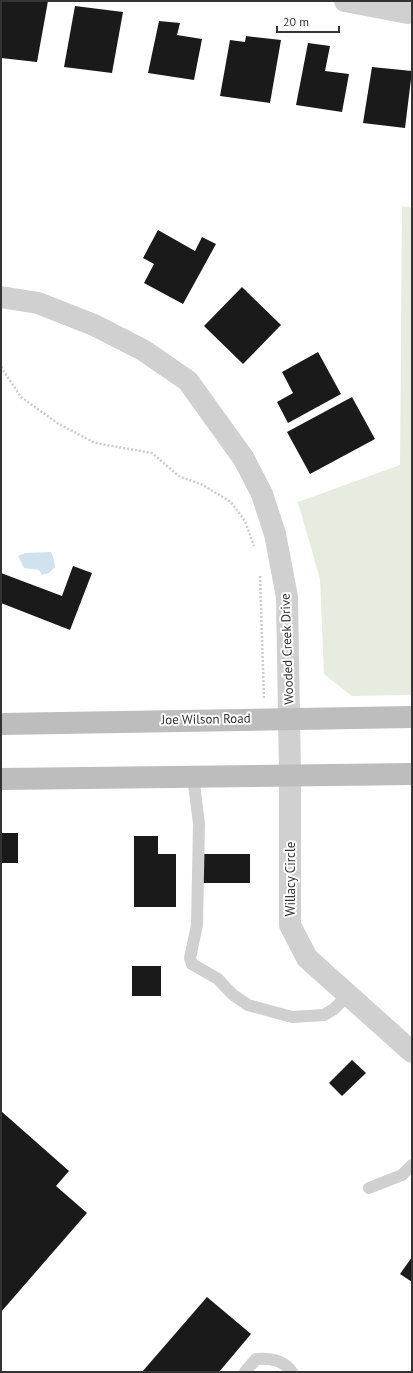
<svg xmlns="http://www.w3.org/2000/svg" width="413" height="1373" viewBox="0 0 413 1373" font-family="'PT Sans',sans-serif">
  <rect width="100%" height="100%" fill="#fff"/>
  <path fill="#e6ecdf" d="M402 206 412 208V695L352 696 324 674 320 579 298 502 400 465Z"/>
  <path fill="#cfe2ee" d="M51 552 54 560 55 567 49 573 42 575 39 570 24 568 18 556 25 553Z"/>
  <g fill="#1a1a1a">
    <path d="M1 1H48L37 62 1 58Z"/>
    <path d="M75 6 123 12 112 73 64 67Z"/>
    <path d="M159 21 180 23 177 35 202 39 194 80 148 73Z"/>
    <path d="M246 36 281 40 270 103 220 96 230 40 245 42Z"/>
    <path d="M308 43 330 46 325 71 349 74 342 112 296 105Z"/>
    <path d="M372 67 412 71 405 128 363 123Z"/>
    <path d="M158 230 195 251 202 237 216 244 183 304 144 283 154 264 143 258Z"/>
    <path d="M242 287 281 325 243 364 204 326Z"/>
    <path d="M318 352 341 394 288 423 277 402 293 393 282 372Z"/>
    <path d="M352 397 375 439 310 474 287 432Z"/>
    <path d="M73 566 92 573 70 630 1 603V573L62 596Z"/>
    <rect x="1" y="833" width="17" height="30"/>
    <path d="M134 836H158V854H176V907H134Z"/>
    <rect x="203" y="854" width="47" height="29"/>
    <rect x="132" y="966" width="29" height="30"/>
    <path d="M352 1060 366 1073 342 1096 329 1083Z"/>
    <path d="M1 1111 69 1171 56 1186 87 1213 1 1312Z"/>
    <path d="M412 1257V1282L400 1274Z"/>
    <path d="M207 1297 251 1334 219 1372H142Z"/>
  </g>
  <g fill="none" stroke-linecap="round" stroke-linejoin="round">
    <g stroke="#cdcdcd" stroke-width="2.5" stroke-dasharray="2 2" stroke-linecap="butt">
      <path d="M1 367 21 397 57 423 95 443 152 453 180 477 201 484 231 502 245 521 254 546"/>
      <path d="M260 576 264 699"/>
    </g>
    <g stroke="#d0d0d0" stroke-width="12">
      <path d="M193 776 199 824 197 925 190 958 192 964 218 979 232 994 248 1005 292 1017 324 1015 334 1009 348 995"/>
      <path d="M369 1188 402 1175 412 1165"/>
      <path d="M245 1372 256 1359C269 1358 284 1360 292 1372"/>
    </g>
    <g stroke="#d0d0d0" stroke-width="22">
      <path d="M345 1 408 13 412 9"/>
      <path d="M1 297 38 303 94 325 143 350 188 381 244 459 262 494 275 534 287 597 290 774V925L307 958 412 1052"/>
    </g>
    <g stroke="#bdbdbd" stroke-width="22">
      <path d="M1 724 412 717"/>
      <path d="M1 779 412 774"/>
    </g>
  </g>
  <g text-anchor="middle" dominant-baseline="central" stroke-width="4" stroke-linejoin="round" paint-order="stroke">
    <g font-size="13" fill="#333" stroke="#fff">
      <text transform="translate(287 649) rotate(-92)">Wooded Creek Drive</text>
      <text transform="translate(206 719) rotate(-1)">Joe Wilson Road</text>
      <text transform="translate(290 879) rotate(-90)">Willacy Circle</text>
    </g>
  </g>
  <rect width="413" height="1373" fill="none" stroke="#333333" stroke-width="4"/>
  <path d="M277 26v6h62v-6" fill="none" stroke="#333333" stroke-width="2"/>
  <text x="283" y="26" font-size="12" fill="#333333" stroke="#ffffff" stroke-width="3" paint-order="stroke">20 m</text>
</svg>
